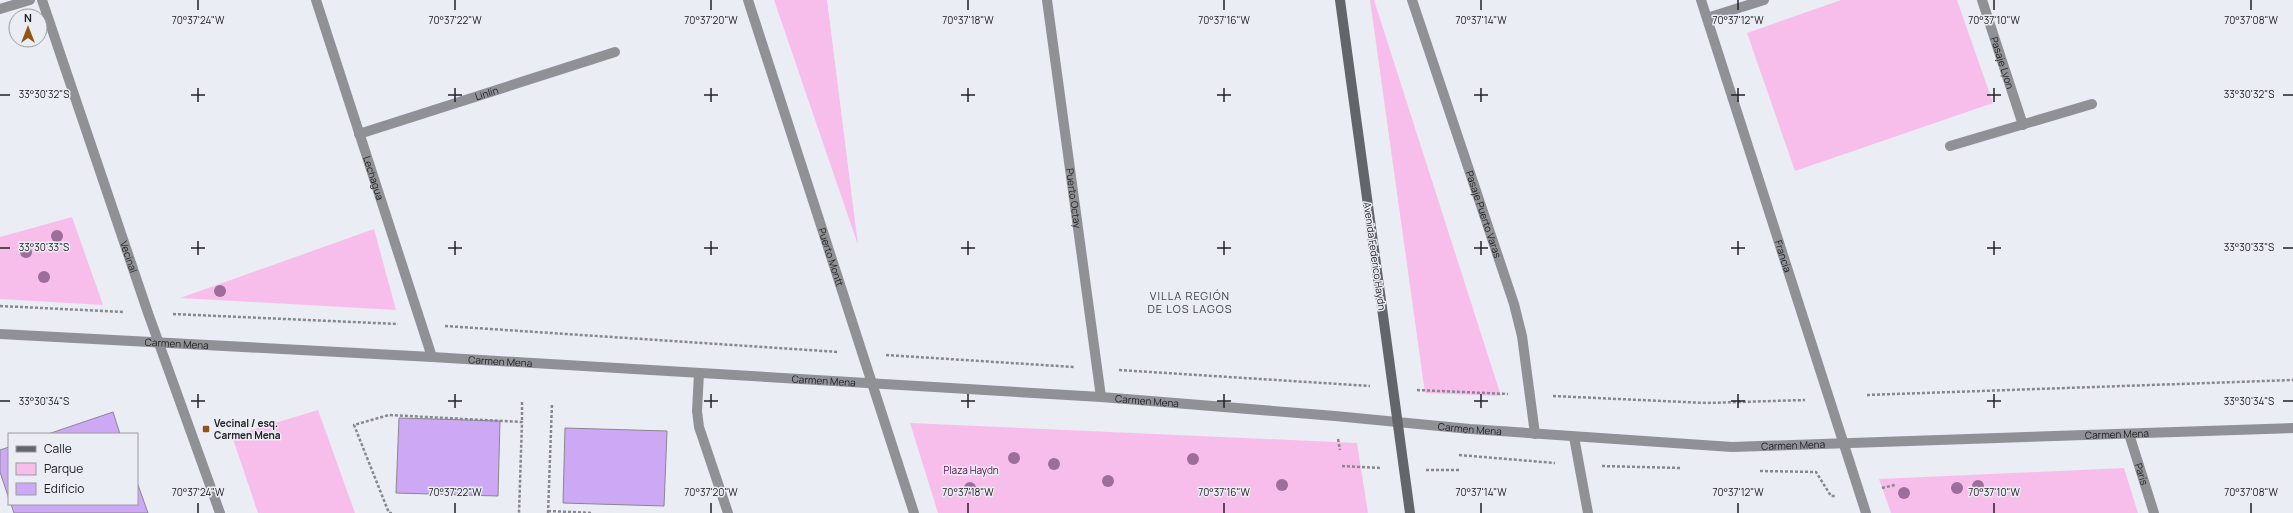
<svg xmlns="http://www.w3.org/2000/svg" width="2293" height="513" viewBox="0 0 2293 513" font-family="Manrope,sans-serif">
  <rect width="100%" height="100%" fill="#ebedf5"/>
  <g fill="#f8beeb">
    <path d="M774 0H827L858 245Z"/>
    <path d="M1370 0H1374L1501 396 1425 393Z"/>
    <path d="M1841 0H1957L1993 103 1795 171 1747 33Z"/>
    <path d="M72 217 103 305 0 299V237Z"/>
    <path d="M374 229 396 310 180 298Z"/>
    <path d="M318 410 355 513H258L232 436Z"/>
    <path d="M910 423 1357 443 1368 513H938Z"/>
    <path d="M2124 468 2138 513H1891L1879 479Z"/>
  </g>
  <g fill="#cda9f5" stroke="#8a868e">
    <path d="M113 412 120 434H48Z"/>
    <path d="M399 418 500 421 498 496 396 493Z"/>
    <path d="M565 428 667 431 664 506 563 503Z"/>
    <path d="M9 447V499L0 472V450Z"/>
    <path d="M137 482 148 513H14L11 504H137Z"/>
  </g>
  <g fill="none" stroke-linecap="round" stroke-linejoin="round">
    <g stroke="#87888e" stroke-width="2.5" stroke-dasharray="3 2" stroke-linecap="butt">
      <path d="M0 306 124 312"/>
      <path d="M173 314 398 324"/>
      <path d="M445 326 839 352"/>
      <path d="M886 355 1074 367"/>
      <path d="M1119 370 1370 386"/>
      <path d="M1417 390 1508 394"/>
      <path d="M1867 395 2293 380"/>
      <path d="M1553 396 1706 403 1805 400"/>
      <path d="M522 402V422"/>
      <path d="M1338 439 1340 450"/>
      <path d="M1459 455 1555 463"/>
      <path d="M1342 466 1381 468"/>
      <path d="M1602 466 1681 468"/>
      <path d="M1426 470H1461"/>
      <path d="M1760 471 1816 472 1831 496H1836"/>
      <path d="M1882 488 1895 485"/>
      <path d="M548 511 593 513"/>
      <path d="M392 513H389L354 425 389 415 522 422 519 513"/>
      <path d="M548 513 552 403"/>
    </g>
    <path stroke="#8f9194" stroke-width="10" d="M699 373 697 411 699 427 728 513"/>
    <g stroke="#8f9194" stroke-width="10">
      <path id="s1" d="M42 0 148 313 220 513"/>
      <path id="s2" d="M316 0 432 357"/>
      <path id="s3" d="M748 0 914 513"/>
      <path id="s4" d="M1047 0 1101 397"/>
      <path id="s5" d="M1412 0 1514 304 1522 336 1535 434"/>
      <path id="s6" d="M1701 0 1866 513"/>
      <path id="s7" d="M1982 0 2023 125"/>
      <path d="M0 9 30 0"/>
      <path d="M1707 18 1764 0"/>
      <path id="s8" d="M359 134 615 52"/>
      <path d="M1950 146 2092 104"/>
      <path id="s9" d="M0 334 432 357 1101 397 1335 416 1470 429 1732 447 2293 428"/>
      <path id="s10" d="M2129 434 2154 513"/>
      <path d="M1574 437 1588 513"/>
    </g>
    <path stroke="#62666a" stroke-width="10" d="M1340 0 1410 513"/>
  </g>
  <g fill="#9d6d9b">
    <circle cx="57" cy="236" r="6"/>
    <circle cx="26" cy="252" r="6"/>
    <circle cx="44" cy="277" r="6"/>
    <circle cx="220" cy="291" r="6"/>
    <circle cx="1014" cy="458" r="6"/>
    <circle cx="1193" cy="459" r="6"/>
    <circle cx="1054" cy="464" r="6"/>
    <circle cx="1108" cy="481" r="6"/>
    <circle cx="1282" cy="485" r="6"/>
    <circle cx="1978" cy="486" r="6"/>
    <circle cx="970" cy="488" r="6"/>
    <circle cx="1957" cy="488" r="6"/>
    <circle cx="1904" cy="493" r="6"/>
  </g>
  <path fill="none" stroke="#222225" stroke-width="1.5" d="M198 0V10M455 0V10M711 0V10M968 0V10M1224 0V10M1481 0V10M1738 0V10M1994 0V10M2251 0V10M198 88V102M455 88V102M711 88V102M968 88V102M1224 88V102M1481 88V102M1738 88V102M1994 88V102M0 95H10M191 95H205M448 95H462M704 95H718M961 95H975M1217 95H1231M1474 95H1488M1731 95H1745M1987 95H2001M2283 95H2293M198 241V255M455 241V255M711 241V255M968 241V255M1224 241V255M1481 241V255M1738 241V255M1994 241V255M0 248H10M191 248H205M448 248H462M704 248H718M961 248H975M1217 248H1231M1474 248H1488M1731 248H1745M1987 248H2001M2283 248H2293M198 394V408M455 394V408M711 394V408M968 394V408M1224 394V408M1481 394V408M1738 394V408M1994 394V408M0 401H10M191 401H205M448 401H462M704 401H718M961 401H975M1217 401H1231M1474 401H1488M1731 401H1745M1987 401H2001M2283 401H2293M198 503V513M455 503V513M711 503V513M968 503V513M1224 503V513M1481 503V513M1738 503V513M1994 503V513M2251 503V513"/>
  <rect fill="#905514" stroke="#ebedf5" stroke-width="1.5" x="202" y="425" width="8" height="8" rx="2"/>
  <g text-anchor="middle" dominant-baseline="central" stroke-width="3" stroke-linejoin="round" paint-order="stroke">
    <g font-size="10" fill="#222225" stroke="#ebedf5">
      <text stroke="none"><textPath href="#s7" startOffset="66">Pasaje Lyon</textPath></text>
      <text stroke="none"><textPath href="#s8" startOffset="134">Linlín</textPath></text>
      <text stroke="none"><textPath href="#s2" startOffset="187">Lechagua</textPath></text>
      <text stroke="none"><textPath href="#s4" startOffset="200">Puerto Octay</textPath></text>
      <text stroke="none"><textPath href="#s5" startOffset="226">Pasaje Puerto Varas</textPath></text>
      <text stroke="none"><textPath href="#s3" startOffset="270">Puerto Montt</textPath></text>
      <text transform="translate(1375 256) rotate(82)">Avenida Federico Haydn</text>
      <text stroke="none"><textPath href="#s6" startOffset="269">Francia</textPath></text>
      <text stroke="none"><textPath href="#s1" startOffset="271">Vecinal</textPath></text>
      <text stroke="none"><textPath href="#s9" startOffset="177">Carmen Mena</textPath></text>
      <text stroke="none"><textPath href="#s9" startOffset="501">Carmen Mena</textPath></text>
      <text stroke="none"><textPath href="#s9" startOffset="825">Carmen Mena</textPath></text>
      <text stroke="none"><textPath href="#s9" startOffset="1149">Carmen Mena</textPath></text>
      <text stroke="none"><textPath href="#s9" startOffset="1473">Carmen Mena</textPath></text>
      <text stroke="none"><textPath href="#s9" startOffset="2121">Carmen Mena</textPath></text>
      <text stroke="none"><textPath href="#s9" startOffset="1797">Carmen Mena</textPath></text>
      <text stroke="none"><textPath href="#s10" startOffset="42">París</textPath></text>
    </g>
    <g font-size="10" font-weight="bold" fill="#222225" stroke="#ebedf5" text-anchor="start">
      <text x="214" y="423">Vecinal / esq.<tspan x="214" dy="12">Carmen Mena</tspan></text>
    </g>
    <g font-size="10" fill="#5d0552" stroke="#ebedf5">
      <text x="971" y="470">Plaza Haydn</text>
    </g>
    <g font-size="11" letter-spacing="1" fill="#3b3d43" stroke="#ebedf5">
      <text x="1190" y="295">VILLA REGIÓN<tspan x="1190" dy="13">DE LOS LAGOS</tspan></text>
    </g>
  </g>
  <g font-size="10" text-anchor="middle" fill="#222225" stroke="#ebedf5" stroke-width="3" stroke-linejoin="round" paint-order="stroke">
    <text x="198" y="24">70°37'24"W</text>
    <text x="455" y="24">70°37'22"W</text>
    <text x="711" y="24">70°37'20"W</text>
    <text x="968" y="24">70°37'18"W</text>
    <text x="1224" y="24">70°37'16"W</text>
    <text x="1481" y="24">70°37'14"W</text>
    <text x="1738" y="24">70°37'12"W</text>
    <text x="1994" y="24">70°37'10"W</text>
    <text x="2251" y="24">70°37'08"W</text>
    <text x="44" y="98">33°30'32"S</text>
    <text x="2249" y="98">33°30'32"S</text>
    <text x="44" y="251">33°30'33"S</text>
    <text x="2249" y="251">33°30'33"S</text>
    <text x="44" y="405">33°30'34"S</text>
    <text x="2249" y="405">33°30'34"S</text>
    <text x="198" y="496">70°37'24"W</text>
    <text x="455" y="496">70°37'22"W</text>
    <text x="711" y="496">70°37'20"W</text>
    <text x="968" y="496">70°37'18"W</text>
    <text x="1224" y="496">70°37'16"W</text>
    <text x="1481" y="496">70°37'14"W</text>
    <text x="1738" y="496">70°37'12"W</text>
    <text x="1994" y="496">70°37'10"W</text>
    <text x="2251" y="496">70°37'08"W</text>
  </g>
  <rect x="8" y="433" width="130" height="72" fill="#ebedf5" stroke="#9b9ca2"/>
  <rect x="16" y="446" width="20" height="6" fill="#62666a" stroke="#9b9ca2"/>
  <text x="44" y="453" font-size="12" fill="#222225">Calle</text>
  <rect x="16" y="463" width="20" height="12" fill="#f8beeb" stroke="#9b9ca2"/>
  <text x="44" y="473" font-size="12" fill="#222225">Parque</text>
  <rect x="16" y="483" width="20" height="12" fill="#cda9f5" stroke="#9b9ca2"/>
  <text x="44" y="493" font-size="12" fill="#222225">Edificio</text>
  <g transform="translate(28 28)"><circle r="19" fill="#ebedf5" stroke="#9b9ca2"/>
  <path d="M0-3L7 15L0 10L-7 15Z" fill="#905514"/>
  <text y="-6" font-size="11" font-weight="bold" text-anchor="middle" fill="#222225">N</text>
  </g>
</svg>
